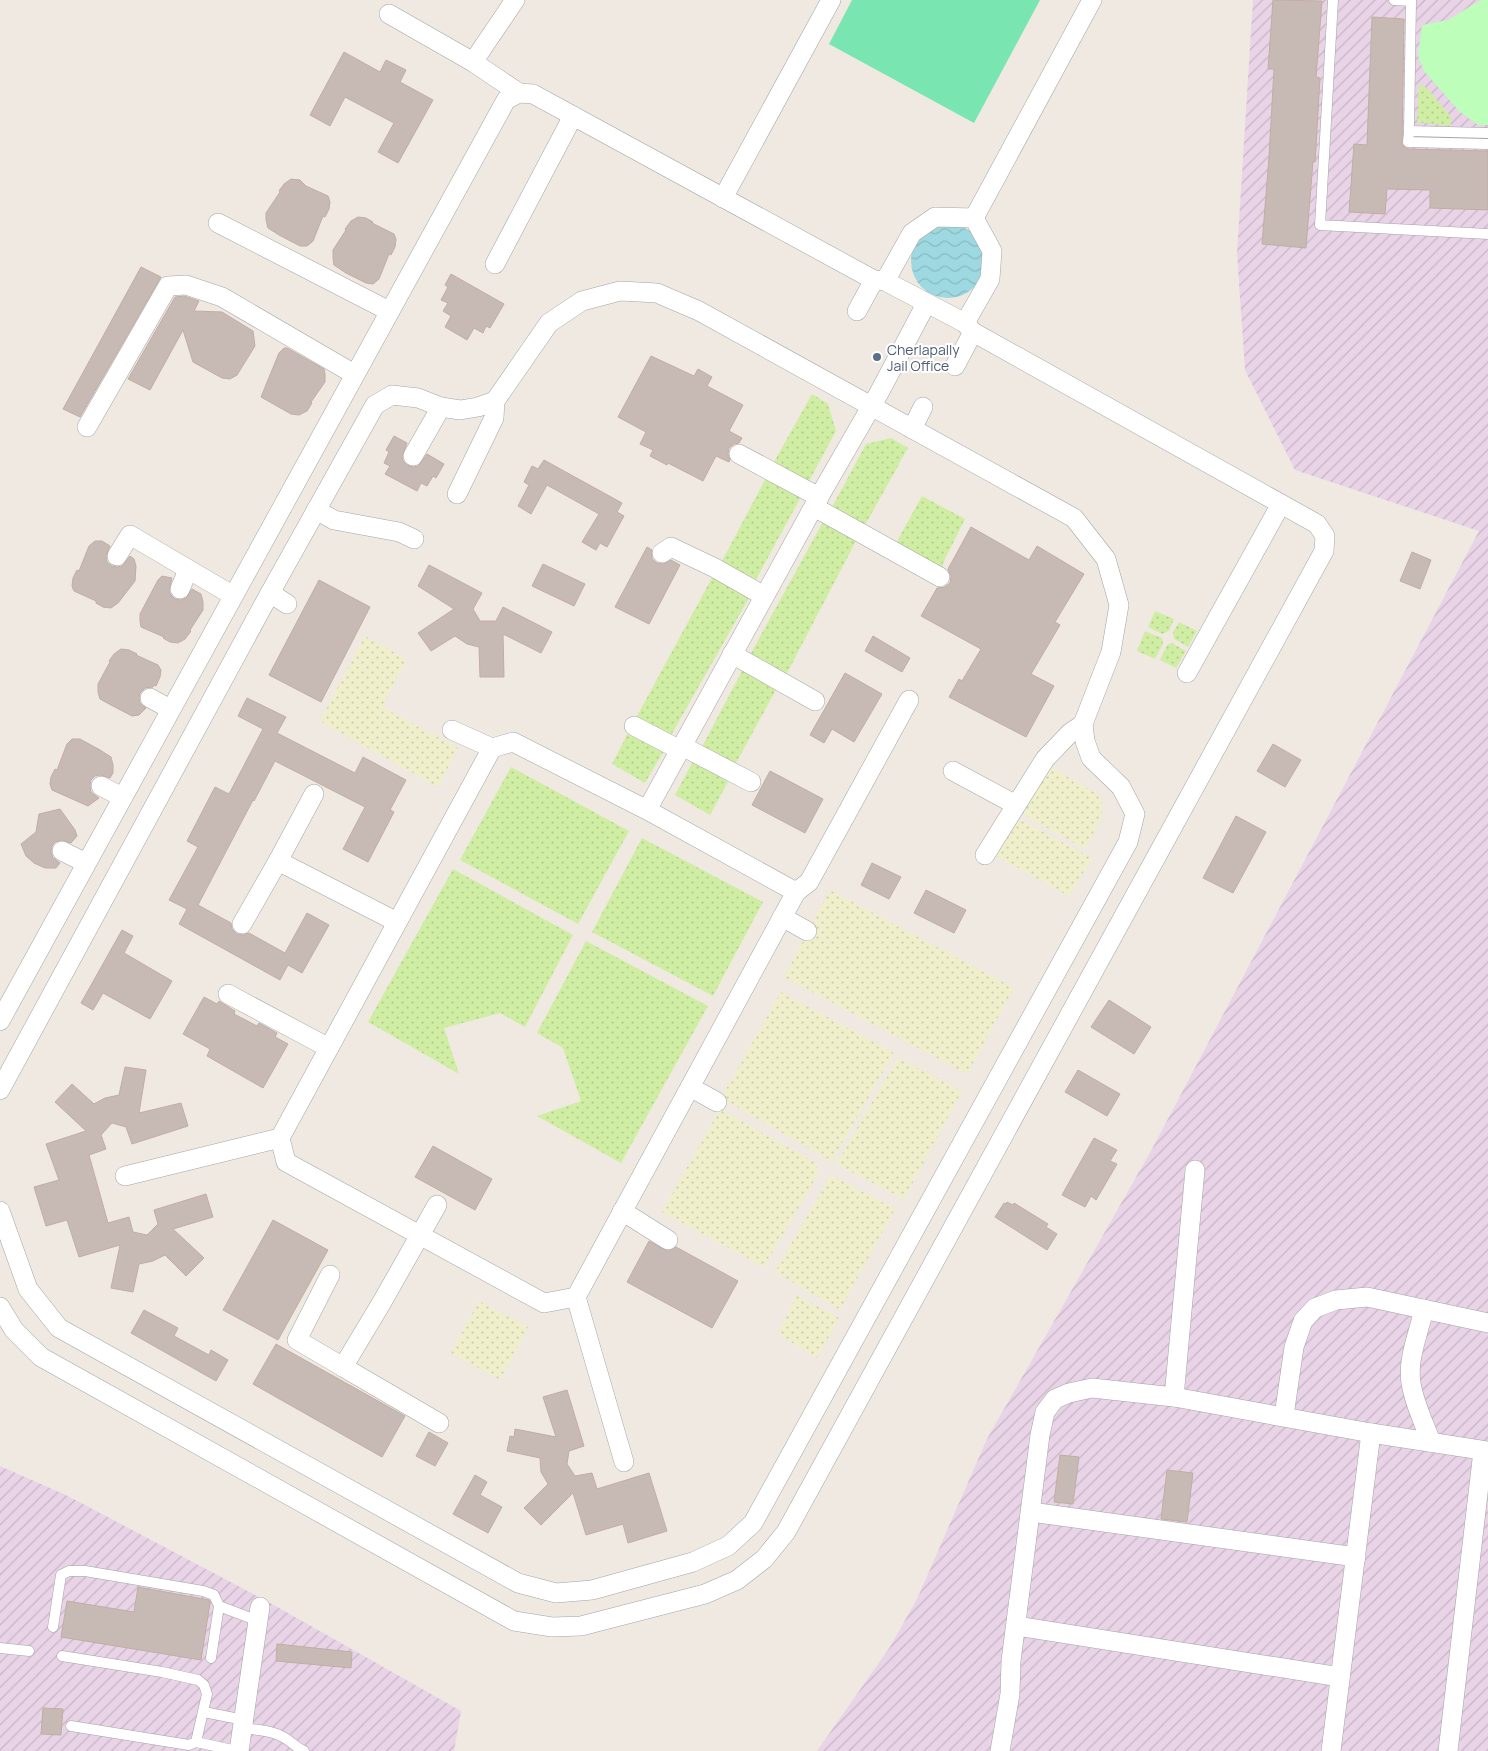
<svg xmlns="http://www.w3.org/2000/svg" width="1488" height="1751" viewBox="0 0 1488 1751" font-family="Manrope,sans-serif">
  <defs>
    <pattern id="industrial-furrows" width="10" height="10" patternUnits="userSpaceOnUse" patternTransform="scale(1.25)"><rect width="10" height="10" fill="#e9d3e7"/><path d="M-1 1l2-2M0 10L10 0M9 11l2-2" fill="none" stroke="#c7b5c6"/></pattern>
    <pattern id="farmland-dots" width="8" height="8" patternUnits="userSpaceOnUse" patternTransform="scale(1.25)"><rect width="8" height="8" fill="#f0efcb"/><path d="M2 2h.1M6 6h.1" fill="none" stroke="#cdccae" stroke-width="1.8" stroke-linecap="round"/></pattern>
    <pattern id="grass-dots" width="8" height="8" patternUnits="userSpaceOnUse" patternTransform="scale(1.25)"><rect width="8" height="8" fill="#d0eea3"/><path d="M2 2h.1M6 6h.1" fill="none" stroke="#b2cc8c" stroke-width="1.8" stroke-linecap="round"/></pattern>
    <pattern id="water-waves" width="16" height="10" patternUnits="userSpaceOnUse" patternTransform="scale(1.25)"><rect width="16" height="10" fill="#9ed9e1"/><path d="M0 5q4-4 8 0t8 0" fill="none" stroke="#88bac1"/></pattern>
  </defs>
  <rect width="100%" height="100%" fill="#efe9e2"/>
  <g fill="url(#industrial-furrows)">
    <path d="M1253 0H1488V1751H817L890 1647 918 1597 987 1439 1151 1151 1479 531 1295 470 1245 370 1237 253Z"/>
    <path d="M0 1466 68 1496 272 1604 461 1711 454 1751H0Z"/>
  </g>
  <g fill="url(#farmland-dots)">
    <path d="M365 636 406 659 382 707 458 748 438 787 320 721Z"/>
    <path d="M1049 766 1099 795 1102 801V816L1085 849 1019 812Z"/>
    <path d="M1015 817 1092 858 1069 896 993 854Z"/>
    <path d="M830 890 1014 988 967 1074 784 977Z"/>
    <path d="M781 992 894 1053 832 1161 721 1098Z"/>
    <path d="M898 1058 962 1091 904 1199 836 1164Z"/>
    <path d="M720 1109 816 1163 818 1174 764 1267 662 1212Z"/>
    <path d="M831 1175 895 1209 840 1310 775 1272Z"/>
    <path d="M797 1295 839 1318 817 1358 778 1334Z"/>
    <path d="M479 1301 528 1327 500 1380 451 1353Z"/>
  </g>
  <g fill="url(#grass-dots)">
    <path d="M1419 84 1427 88 1451 117V126L1417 122Z"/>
    <path d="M812 394 828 404 836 431 808 483 774 462Z"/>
    <path d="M891 438 908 448 864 527 831 509 866 444Z"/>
    <path d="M767 476 802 495 754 583 721 563Z"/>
    <path d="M922 496 965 519 943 563V568L895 545Z"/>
    <path d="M824 520 857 539 786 675 750 655Z"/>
    <path d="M713 576 750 596 670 737 636 718Z"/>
    <path d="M1155 611 1174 619 1169 631 1162 634 1148 627Z"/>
    <path d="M1179 622 1197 631 1188 647 1174 639 1173 632Z"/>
    <path d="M1145 631 1162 638 1163 644 1155 659 1137 651Z"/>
    <path d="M1172 643 1186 651 1176 668 1160 660 1167 645Z"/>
    <path d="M743 669 778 686 735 765 702 747Z"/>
    <path d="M629 731 665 749 645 783 612 764Z"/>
    <path d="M694 759 730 778 710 815 675 795Z"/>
    <path d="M511 767 629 831 578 924 460 860Z"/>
    <path d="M642 838 763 902 713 996 592 932Z"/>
    <path d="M453 869 573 935 525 1027 500 1013 444 1028 459 1074 368 1022Z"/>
    <path d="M586 941 708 1006 621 1163 537 1116 581 1101 563 1048 537 1033Z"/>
  </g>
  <path fill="#bcfeba" d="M1481 0H1488V125H1478L1459 111 1424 71 1418 56 1422 25 1448 20Z"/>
  <path fill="#79e5b0" d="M852 0H1040L974 123 829 44Z"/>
  <circle fill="url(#water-waves)" cx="948" cy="261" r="37"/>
  <g fill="#c7bab5" stroke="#c2ada3">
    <path d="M1273 0 1322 1 1316 77 1320 78 1315 162 1313 161 1306 248 1262 244 1269 157 1274 69H1268Z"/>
    <path d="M1372 17 1404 19 1402 145 1408 149 1488 151V210L1430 208V190L1387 189 1385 214 1349 212 1354 144 1367 145Z"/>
    <path d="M344 52 380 72 386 60 406 70 400 82 433 100 398 163 378 152 394 123 345 97 330 126 310 115Z"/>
    <path d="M291 179 300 180 306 186 328 196 330 202 329 209 325 217 323 216 313 241 307 246H300L279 235 268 228 266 220V213L280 192 279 191 284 184Z"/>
    <path d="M358 217 366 218 373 222 372 223 394 234 396 239 395 247 391 255 389 254 379 279 373 284 366 283 346 273 334 265 333 258V250L346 230 345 229 351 221Z"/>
    <path d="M141 267 161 277 80 417 63 409Z"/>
    <path d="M451 274 504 304 490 328 486 326 483 333 474 328 467 340 445 327 451 316 443 311 448 303 441 300 448 287 445 285Z"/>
    <path d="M184 296 199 301 194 311 222 312 253 331 255 346 237 375 230 379 222 378 193 362 183 330 150 390 128 379 175 297Z"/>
    <path d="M284 348H287L324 369 325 374V382L311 402 312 403 307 411 299 415 291 414 261 397 279 353Z"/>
    <path d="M651 356 694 376 698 369 712 377 707 386 743 405 729 431 742 438 739 443 734 444 729 448 728 454 730 460 729 462 716 456 703 481 668 463 667 465 650 456 653 450 640 444 646 432 618 417Z"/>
    <path d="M394 436 407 443 402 456 403 461 407 465 413 467 418 466 427 454 444 464 436 478 433 476 427 486 421 483 417 491 385 474 390 466 384 463 389 452 386 450Z"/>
    <path d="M544 460 622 503 617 512 624 516 607 547 600 543 596 550 582 542 599 514 547 485 531 514 518 506 529 485 524 482 532 466 538 469Z"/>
    <path d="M971 527 1029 560 1037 546 1084 574 1055 622 1060 625 1031 674 1054 686 1026 737 949 697 959 679 962 681 981 649 921 616 937 588 945 587 950 583 951 576 948 569Z"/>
    <path d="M95 541H102L110 546 106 556 107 562 112 566 117 567 122 566 130 556 134 559 136 566 135 581 118 603 111 608 103 607 96 603V601L74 591 72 586 73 578 77 570 79 571 89 546Z"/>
    <path d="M647 547 652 550V559L657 563 663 564 671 560 680 565 649 624 615 607Z"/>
    <path d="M1412 552 1431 560 1420 589 1400 581Z"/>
    <path d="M543 564 585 584 574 606 532 586Z"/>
    <path d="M429 565 482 593 473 609 480 621H496L503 607 552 632 541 653 503 634 504 677H480L479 647 467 644 455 636 431 651 418 633 454 609 418 586Z"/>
    <path d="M162 576 172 578 169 591 171 595 175 599 181 600 186 598 192 589 201 594 203 602V610L190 630 191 631 185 639 178 643 170 642 163 638 164 637 141 627 140 621V614L158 580Z"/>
    <path d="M319 580 370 607 321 702 269 675Z"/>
    <path d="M873 636 910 658 902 672 865 651Z"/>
    <path d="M121 649 129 650 137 654 136 655 158 665 161 670 160 677 156 686 154 685 153 687 145 688 140 693 139 698 140 703 146 708 139 715 132 716 111 705 100 699 98 692V684L110 662 109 661 114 654Z"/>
    <path d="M845 673 882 694 854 742 832 729 824 743 810 735Z"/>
    <path d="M247 698 286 717 277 733 355 773 363 757 406 780 390 810 394 812 368 862 343 849 365 807 275 761 254 801 253 800 198 905 231 923 232 929 237 934 243 935 249 933 285 953 307 913 329 925 302 973 288 965 280 980 179 924 187 909 169 900 198 847 187 841 215 787 229 794 263 729 238 716Z"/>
    <path d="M72 739H80L100 750 111 757 113 765V773L110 778 100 775 95 776 91 780 90 786 91 792 99 798 88 806 52 790 50 784 51 777 55 769 57 770 67 744Z"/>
    <path d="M1273 744 1301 760 1285 787 1257 771Z"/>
    <path d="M770 771 823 799 805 833 752 805Z"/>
    <path d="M60 809 75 830 77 836 71 843 62 840 55 842 52 846 51 852 53 858 60 863 56 868H45L34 863 26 856 21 844 36 832 39 814Z"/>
    <path d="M1236 816 1266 832 1233 893 1203 878Z"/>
    <path d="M872 863 901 877 889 899 861 885Z"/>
    <path d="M926 890 966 910 954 933 914 913Z"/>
    <path d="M122 930 133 936 124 953 172 981 150 1019 103 993 93 1010 81 1003Z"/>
    <path d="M204 997 217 1004 219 1001 235 1011 234 1014 257 1026 259 1023 277 1033 275 1037 288 1044 263 1088 207 1056 210 1049 183 1034Z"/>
    <path d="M1109 1000 1151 1027 1134 1054 1091 1027Z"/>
    <path d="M125 1067 146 1070 139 1113 181 1103 188 1126 132 1144 126 1127 112 1123 101 1135 106 1149 89 1155 108 1223 129 1217 133 1232 147 1235 158 1224 154 1210 206 1194 213 1217 173 1229 204 1258 186 1276 165 1255 153 1261 139 1264 133 1292 111 1288 120 1245 79 1257 67 1220 46 1226 34 1187 59 1180 46 1144 86 1131 55 1102 72 1084 94 1104 105 1098 119 1095Z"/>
    <path d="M1078 1070 1120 1094 1107 1116 1065 1092Z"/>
    <path d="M1094 1138 1117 1150 1110 1161 1117 1164 1096 1200 1091 1196 1085 1207 1062 1195Z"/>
    <path d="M433 1146 492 1179 475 1210 415 1177Z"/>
    <path d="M1007 1202 1013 1205 1014 1203 1048 1224 1046 1227 1057 1234 1047 1250 995 1217 1004 1203 1006 1204Z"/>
    <path d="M273 1220 328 1250 278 1340 223 1310Z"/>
    <path d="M649 1241 667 1251 676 1247 738 1281 712 1328 627 1282Z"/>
    <path d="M144 1310 178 1328 174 1336 209 1355 211 1350 228 1360 216 1381 131 1333Z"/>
    <path d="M276 1344 405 1416 382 1457 253 1384Z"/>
    <path d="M567 1390 584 1446 569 1451 567 1464 575 1476 592 1473 597 1489 649 1473 667 1531 628 1543 623 1524 586 1535 573 1493 541 1525 524 1508 548 1484 541 1472 540 1458 507 1451 510 1436 514 1437 515 1429 556 1437 543 1397Z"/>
    <path d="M429 1432 448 1443 435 1466 416 1456Z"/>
    <path d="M1060 1455 1079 1457 1073 1504 1054 1502Z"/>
    <path d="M1167 1470 1193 1473 1187 1522 1161 1519Z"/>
    <path d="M475 1475 487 1482 480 1495 502 1507 488 1533 453 1514Z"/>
    <path d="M138 1587 209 1600 210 1603 201 1660 61 1637 67 1601 134 1612Z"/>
    <path d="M277 1644 352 1652 351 1668 276 1661Z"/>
    <path d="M43 1708 63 1709 61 1735 41 1734Z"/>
  </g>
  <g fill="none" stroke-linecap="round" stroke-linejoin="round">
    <defs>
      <g id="service">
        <path d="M1333 0 1320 225 1488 234"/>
        <path d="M1394 0 1411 1 1409 131"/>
        <path d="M1488 133 1409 131 1408 142 1488 144"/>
        <path d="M219 1606 258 1621"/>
        <path d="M53 1627 61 1575 69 1571H85L203 1591 214 1595 219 1606 211 1658"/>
        <path d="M0 1648 29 1651"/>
        <path d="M62 1656 162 1672 198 1680 204 1685 207 1694 196 1742 189 1745 71 1726"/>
        <path d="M204 1712 244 1720"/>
        <path d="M243 1728C255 1730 272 1730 283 1737 291 1741 296 1748 304 1751"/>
        <path d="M196 1742 237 1751"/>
      </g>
      <g id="minor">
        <path d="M389 14 473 62 519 93"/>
        <path d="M473 62 515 0"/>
        <path d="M723 198 831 0"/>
        <path d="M974 218 1092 0"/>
        <path d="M218 223 389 311"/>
        <path d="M495 264 573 116"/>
        <path d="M857 311 874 280"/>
        <path d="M955 366 973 332"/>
        <path d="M87 427 168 286 186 285 222 297 354 374"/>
        <path d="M912 429 923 407"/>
        <path d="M739 454 819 497"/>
        <path d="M413 456 441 407"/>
        <path d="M457 494 494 418 495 401"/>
        <path d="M814 507 940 577"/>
        <path d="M316 510 334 520 399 532 414 539"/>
        <path d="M662 553 671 547 715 568 764 596"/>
        <path d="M117 556 130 535 232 595"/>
        <path d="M180 589 188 570"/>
        <path d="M270 593 287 604"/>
        <path d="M732 654 815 701"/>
        <path d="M1187 673 1281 504"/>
        <path d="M150 698 170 709"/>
        <path d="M634 726 680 750"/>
        <path d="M452 730 492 748"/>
        <path d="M682 746 751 782"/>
        <path d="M953 771 1016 805"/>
        <path d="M101 786 122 797"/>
        <path d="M314 794 278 861 397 922"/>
        <path d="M647 810 513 742 492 748 280 1138 286 1162 544 1303 576 1297 796 892 647 810 819 497 879 393 926 304"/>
        <path d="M62 851 86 863"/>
        <path d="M985 855 1045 759 1070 733 1083 724"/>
        <path d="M796 892 809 882 909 700"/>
        <path d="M782 917 807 931"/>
        <path d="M242 924 278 861"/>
        <path d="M228 994 329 1048"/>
        <path d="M0 1021 506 100 519 93 533 94 874 280 885 281 965 323 990 279 992 251 974 218 935 217 912 233 885 281"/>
        <path d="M690 1087 717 1102"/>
        <path d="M0 1090 270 593 375 405 392 395 418 398 441 407 460 410 478 407 495 401 549 323 582 301 620 291 657 293 699 311 1074 518 1106 559 1119 605 1111 652 1083 724 1085 741 1091 758 1121 787 1135 814 1128 842 753 1523 728 1546 693 1562 592 1590 556 1593 518 1583 59 1328 28 1289 0 1211"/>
        <path d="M125 1176 280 1138"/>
        <path d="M437 1205 382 1302 343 1367 439 1423"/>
        <path d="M622 1211 668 1240"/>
        <path d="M330 1275 297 1340 343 1367"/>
        <path d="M576 1297 624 1462"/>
        <path d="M0 1307 14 1330 41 1357 514 1621 552 1627 581 1626 705 1594 737 1580 764 1559 786 1532 1324 551 1325 536 1317 524 973 332 965 323"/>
        <path d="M1424 1309C1419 1332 1407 1359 1411 1383 1414 1403 1424 1423 1431 1442"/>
        <path d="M1174 1397 1195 1170"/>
        <path d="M1284 1416 1294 1347 1303 1321 1315 1308 1336 1300 1367 1297 1488 1323"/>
        <path d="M1031 1512 1356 1557"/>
        <path d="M1016 1626 1340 1677"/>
        <path d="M239 1751 260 1607"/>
        <path d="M1000 1751 1010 1694 1011 1661 1040 1435 1045 1412 1055 1399 1069 1393 1092 1388 1174 1397 1371 1433 1488 1451"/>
        <path d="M1331 1751 1371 1433"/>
        <path d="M1448 1751 1483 1451"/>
      </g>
    </defs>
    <use href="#service" stroke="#a4a4a4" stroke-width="11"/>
    <use href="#minor" stroke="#a4a4a4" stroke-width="20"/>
    <use href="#service" stroke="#fff" stroke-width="10"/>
    <use href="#minor" stroke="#fff" stroke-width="19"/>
  </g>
  <circle fill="#5c6f8a" stroke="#fff" stroke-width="2" cx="877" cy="357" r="5"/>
  <g text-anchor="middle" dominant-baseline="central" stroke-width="4" stroke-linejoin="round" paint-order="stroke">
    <g font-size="14" fill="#4e5e75" stroke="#fff" text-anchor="start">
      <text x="887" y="349">Cherlapally<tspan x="887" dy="16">Jail Office</tspan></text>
    </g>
  </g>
</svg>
